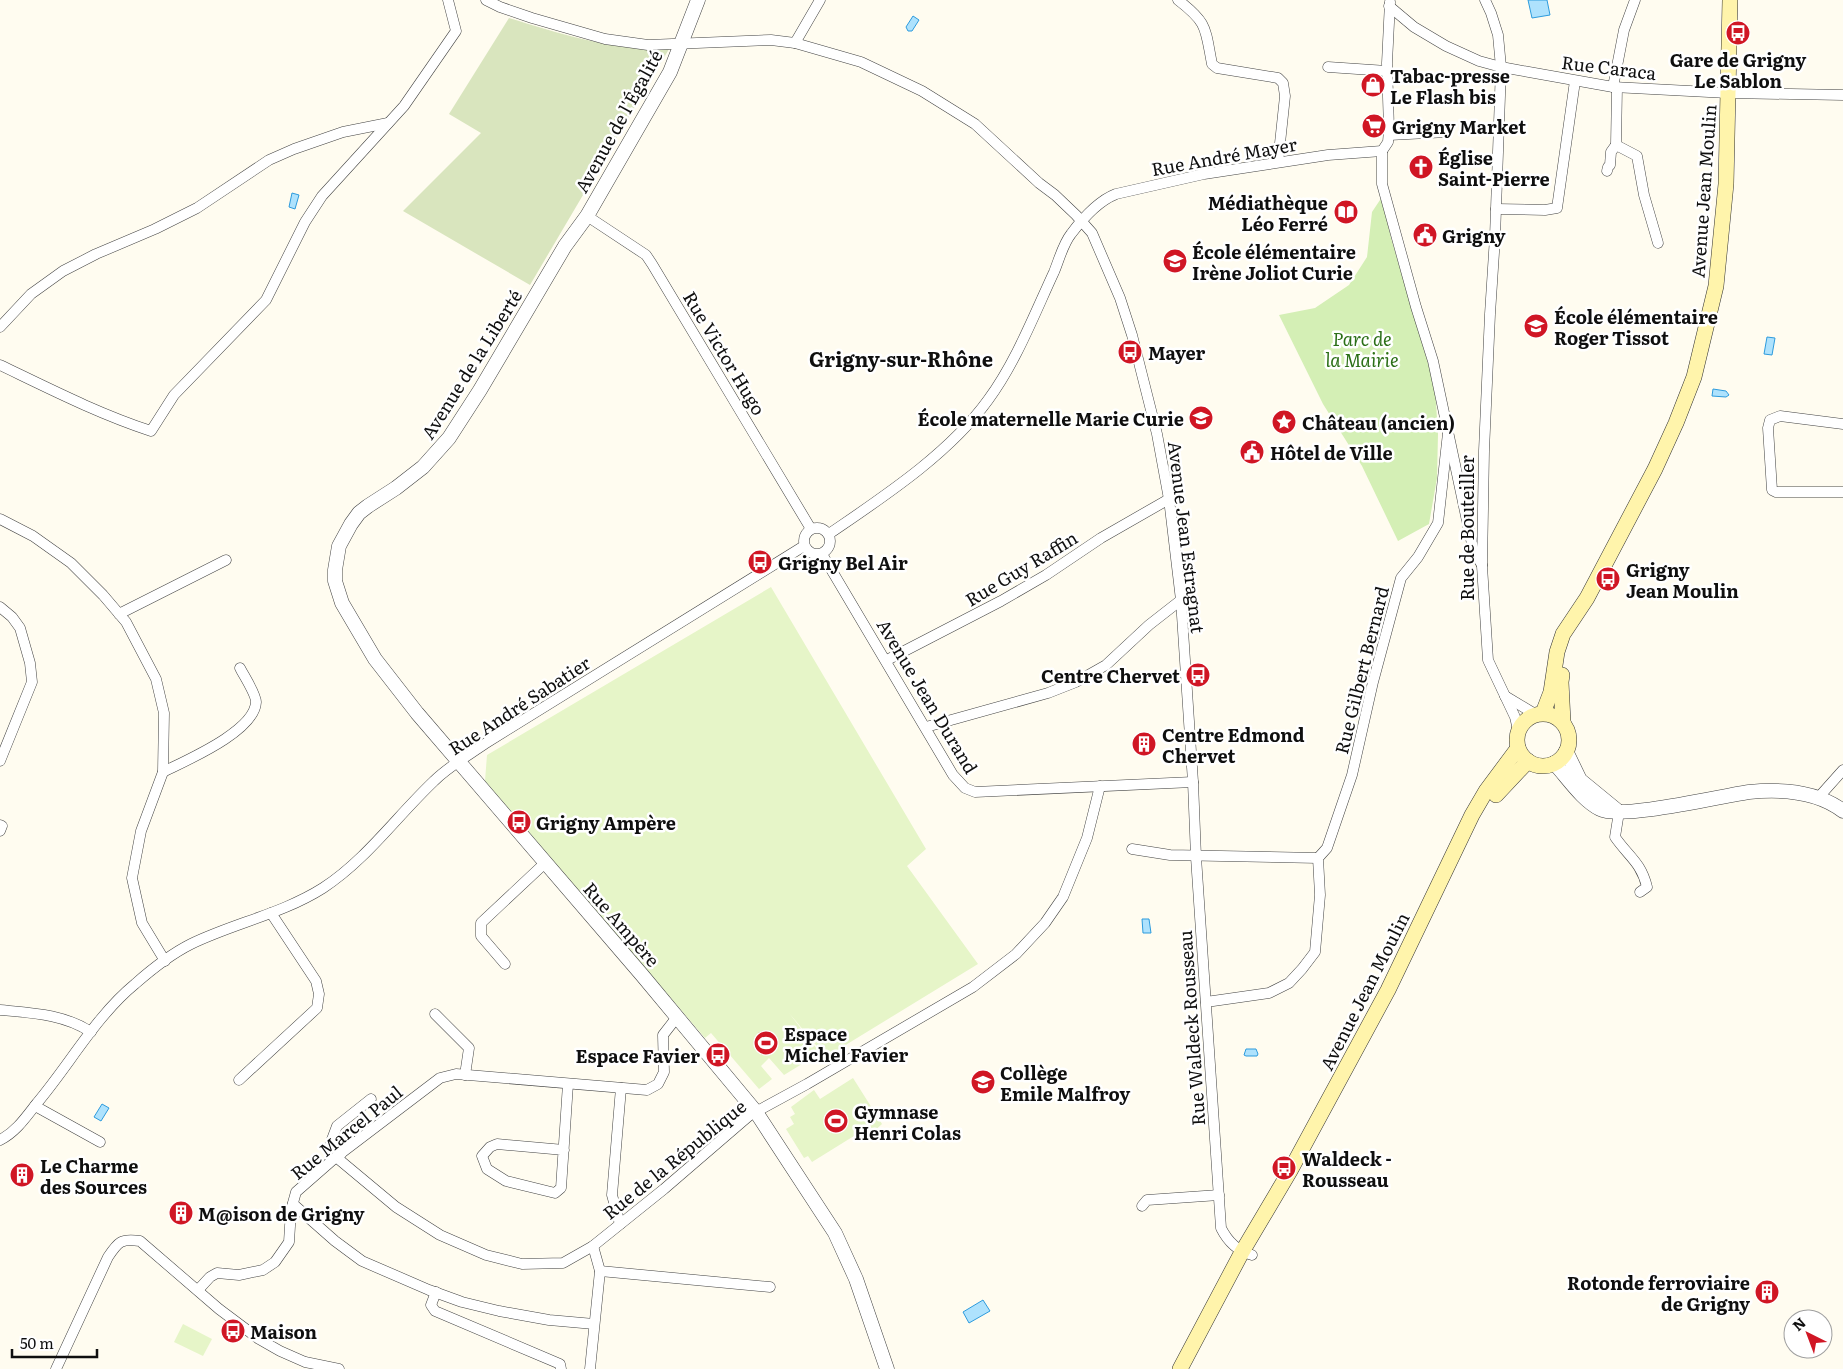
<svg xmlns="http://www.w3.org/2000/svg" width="1843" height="1369" viewBox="0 0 1843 1369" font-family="Literata,serif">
  <rect width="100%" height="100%" fill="#fffcf0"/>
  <path fill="#d4efb5" d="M1382 197 1391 238 1435 387 1438 434 1437 478 1429 524 1398 541 1362 466 1323 404 1279 315 1315 308 1349 285 1367 257 1372 212Z"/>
  <path fill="#d9e5be" d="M509 18C561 34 614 51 669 49L530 285 403 211 481 133 449 114Z"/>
  <g fill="#e6f5c8">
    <path d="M771 587 926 849 907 866 978 964 826 1057 789 1013 820 1053 784 1075 769 1058 761 1066 772 1079 759 1089 711 1033 705 1038 485 781 487 755Z"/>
    <path d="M853 1078 882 1124 874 1131 870 1126 812 1162 808 1156 804 1158 786 1129 794 1124 790 1117 795 1114 791 1107 814 1090 820 1099Z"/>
    <path d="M183 1324 212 1339 203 1356 174 1342Z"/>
  </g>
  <g fill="#aee2fd" stroke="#2d9bdd">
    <path d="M1528 0H1547L1550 15 1532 18Z"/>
    <path d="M913 16 919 20 912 31H908L906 27Z"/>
    <path d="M292 193 299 195 295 209 289 207Z"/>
    <path d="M1767 337 1775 338 1772 355 1764 354Z"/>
    <path d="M1713 389 1726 391 1729 395 1726 397 1712 396Z"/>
    <path d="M1142 919H1149L1151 933H1143Z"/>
    <path d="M1246 1049H1256L1258 1054 1257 1056H1246L1244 1055Z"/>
    <path d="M102 1104 109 1108 101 1121 94 1117Z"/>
    <path d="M983 1300 990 1311 969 1323 963 1312Z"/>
  </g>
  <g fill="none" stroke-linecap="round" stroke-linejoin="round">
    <defs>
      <g id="minor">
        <path d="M486 0 500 7 532 18 605 39 648 45 771 40 795 43 861 62 922 91 975 124 1039 183 1055 195 1076 215 1092 233 1120 298 1132 335 1157 434 1169 499 1181 600 1193 782 1196 857 1221 1228C1228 1242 1237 1251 1252 1255"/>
        <path d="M1178 0C1208 23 1205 28 1212 64L1217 68 1278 78 1283 83 1285 96 1278 162"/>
        <path d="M1485 0 1491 13 1498 35 1501 67 1495 237 1490 314 1484 451 1482 566 1488 660 1515 717 1518 730"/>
        <path d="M1389 6 1414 27 1446 46 1479 61 1501 67 1613 87 1728 93 1843 95"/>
        <path d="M795 43 820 0"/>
        <path d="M1328 67 1387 71"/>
        <path d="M1613 87 1624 30 1635 0"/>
        <path d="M1617 87 1616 145 1637 156 1644 195 1658 243"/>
        <path d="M1389 135 1447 132"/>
        <path d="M1382 151V184L1416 307 1433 361 1470 535 1474 552 1482 565"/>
        <path d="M1382 151 1388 142 1389 130 1387 63 1390 2"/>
        <path d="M1607 171 1608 167 1610 165 1611 152 1616 145"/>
        <path d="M1496 209 1545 210 1557 208 1575 81"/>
        <path d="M587 216 646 255 652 264 811 529"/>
        <path d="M0 327 31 294 63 271 96 254 155 229 197 208 269 160 294 149 343 132 388 123"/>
        <path d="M0 365C50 389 99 414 151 431L174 395 266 300 305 222 322 196 404 106 456 31 448 0"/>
        <path d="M1843 424 1780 416 1770 420 1768 428 1772 490 1776 492H1843"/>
        <path d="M0 519 33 536 71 563 103 595 126 622 156 679 164 713 163 772 141 831 132 878 142 923 165 961"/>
        <circle cx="817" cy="541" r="13"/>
        <path d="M829 534C883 497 949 454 988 400 1016 362 1034 315 1054 272 1059 260 1063 244 1071 234 1083 218 1098 201 1116 194L1204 174 1328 155 1382 151"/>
        <path d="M822 554 953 775 965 788 975 792 1193 782"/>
        <path d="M0 607 12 617 20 628 30 663 32 682 0 761"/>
        <path d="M119 614 226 560"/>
        <path d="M887 660 1001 601 1046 575 1101 538 1169 499"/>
        <path d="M1505 696 1535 714"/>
        <path d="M926 727 1048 693 1076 682 1106 665 1149 625 1181 600"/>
        <path d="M163 772C187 760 255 731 256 702 256 694 244 676 240 668"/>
        <path d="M1818 798 1843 770"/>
        <path d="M1619 812 1615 837C1628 856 1641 862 1647 887L1640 892"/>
        <path d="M0 825 2 826 0 831"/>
        <path d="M1132 849 1170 855 1318 858"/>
        <path d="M505 964 481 936V923L545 863"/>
        <path d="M1206 1002 1269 993 1289 983 1302 969 1315 952 1320 895 1318 858 1327 848 1352 775 1373 682 1401 578 1418 557 1438 523 1448 433"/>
        <path d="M0 1010C32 1013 64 1014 91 1032"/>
        <path d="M435 1014 469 1048 465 1075"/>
        <path d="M239 1080 317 1008 319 994 316 981 271 913"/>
        <path d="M35 1106 100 1142"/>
        <path d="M0 1140C16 1132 26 1117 37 1103 70 1064 96 1016 135 984 152 969 171 954 191 944 234 923 282 914 323 888 366 860 397 816 434 781 449 766 469 755 486 743L804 546"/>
        <path d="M564 1150 497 1144 490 1147 482 1156 487 1169 506 1181 555 1193 561 1188 568 1084"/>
        <path d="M341 1154 331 1142 337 1126 371 1099"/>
        <path d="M336 1157 396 1207 440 1235 486 1255 522 1264 563 1263 593 1246 664 1189 750 1115 807 1084 973 987 1016 954 1045 923 1063 897 1087 838 1100 786"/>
        <path d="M293 1204 335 1241 362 1261 429 1290 462 1302 499 1311 549 1320 594 1324"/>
        <path d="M1142 1206 1147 1200 1219 1195"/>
        <path d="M620 1224 612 1195 621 1088"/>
        <path d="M600 1271 770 1287"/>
        <path d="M198 1290 210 1277 217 1273 239 1275 263 1270 275 1262 289 1242 291 1210 296 1192 336 1157 440 1078 456 1074 647 1090 658 1084 664 1072 663 1035 677 1017"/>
        <path d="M436 1292 431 1305 435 1311 560 1364 561 1369"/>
        <path d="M56 1369 108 1257C118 1242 121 1238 140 1241L219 1309 259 1339 280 1351 305 1362 339 1369"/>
        <path d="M590 1369 600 1271 593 1246"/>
      </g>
      <g id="tertiary">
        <path d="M698 0 670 72 587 216 565 246 480 390 449 438 423 467 396 488 368 506 359 513 351 524 339 546 335 570V581L342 603 375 659 417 713 642 975 756 1112 835 1233 856 1279 887 1369"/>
        <path d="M1566 751 1580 780 1619 812"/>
        <path d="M1554 763C1568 778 1582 800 1600 809 1621 820 1721 796 1749 792 1780 789 1817 791 1843 811"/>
      </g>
      <g id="secondary">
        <path d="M1562 675 1561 682 1563 722"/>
        <path d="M1543 713 1551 692 1557 652 1563 634 1587 598 1655 469 1676 423 1694 377 1716 286 1726 184 1730 0"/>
        <circle cx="1543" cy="740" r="26"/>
        <path d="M1496 795 1528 761"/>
        <path d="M1180 1369 1242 1252 1290 1171 1388 990 1472 815 1486 791 1518 748"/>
      </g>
    </defs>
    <use href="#minor" stroke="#424242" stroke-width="11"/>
    <use href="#tertiary" stroke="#424242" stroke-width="15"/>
    <use href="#secondary" stroke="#313131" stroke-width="16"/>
    <use href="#minor" stroke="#fff" stroke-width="10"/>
    <use href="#tertiary" stroke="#fff" stroke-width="14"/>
    <use href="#secondary" stroke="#fff4ab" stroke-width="15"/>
  </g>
  <defs>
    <symbol id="bus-disc" viewBox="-11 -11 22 22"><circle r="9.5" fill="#d01624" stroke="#fff"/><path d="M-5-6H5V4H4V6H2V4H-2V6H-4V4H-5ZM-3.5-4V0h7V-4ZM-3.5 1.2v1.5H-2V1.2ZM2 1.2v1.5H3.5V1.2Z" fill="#fff"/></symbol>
    <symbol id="shop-disc" viewBox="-11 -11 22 22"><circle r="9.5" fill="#d01624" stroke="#fff"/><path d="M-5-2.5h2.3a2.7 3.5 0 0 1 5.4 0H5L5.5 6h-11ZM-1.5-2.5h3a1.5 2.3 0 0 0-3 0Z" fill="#fff"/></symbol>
    <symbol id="supermarket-disc" viewBox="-11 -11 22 22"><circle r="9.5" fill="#d01624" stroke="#fff"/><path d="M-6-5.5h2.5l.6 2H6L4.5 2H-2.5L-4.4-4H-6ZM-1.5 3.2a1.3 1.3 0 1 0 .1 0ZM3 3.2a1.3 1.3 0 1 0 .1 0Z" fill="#fff"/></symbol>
    <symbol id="church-disc" viewBox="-11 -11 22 22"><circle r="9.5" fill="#d01624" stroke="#fff"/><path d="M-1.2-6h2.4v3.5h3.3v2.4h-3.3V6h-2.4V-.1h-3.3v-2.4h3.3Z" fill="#fff"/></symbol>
    <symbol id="library-disc" viewBox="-11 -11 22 22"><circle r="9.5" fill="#d01624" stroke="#fff"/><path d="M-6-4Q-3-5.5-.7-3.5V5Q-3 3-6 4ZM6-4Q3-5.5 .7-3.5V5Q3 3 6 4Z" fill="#fff"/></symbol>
    <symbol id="civic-disc" viewBox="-11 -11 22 22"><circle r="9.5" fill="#d01624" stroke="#fff"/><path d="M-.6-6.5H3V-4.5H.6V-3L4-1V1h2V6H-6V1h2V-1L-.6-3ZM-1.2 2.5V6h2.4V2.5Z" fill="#fff"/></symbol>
    <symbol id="school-disc" viewBox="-11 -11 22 22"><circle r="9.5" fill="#d01624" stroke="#fff"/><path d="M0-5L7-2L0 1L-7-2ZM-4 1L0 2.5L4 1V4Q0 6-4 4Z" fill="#fff"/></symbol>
    <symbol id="sight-disc" viewBox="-11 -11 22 22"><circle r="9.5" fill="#d01624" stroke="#fff"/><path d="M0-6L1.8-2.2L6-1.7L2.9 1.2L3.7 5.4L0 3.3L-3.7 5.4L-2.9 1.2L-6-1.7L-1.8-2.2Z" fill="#fff"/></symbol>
    <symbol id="building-disc" viewBox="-11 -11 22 22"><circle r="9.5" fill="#d01624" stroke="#fff"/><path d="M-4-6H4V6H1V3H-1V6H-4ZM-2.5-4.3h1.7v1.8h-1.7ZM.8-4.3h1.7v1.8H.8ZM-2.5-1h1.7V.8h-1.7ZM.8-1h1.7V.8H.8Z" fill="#fff"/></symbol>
    <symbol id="stadium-disc" viewBox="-11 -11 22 22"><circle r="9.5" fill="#d01624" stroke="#fff"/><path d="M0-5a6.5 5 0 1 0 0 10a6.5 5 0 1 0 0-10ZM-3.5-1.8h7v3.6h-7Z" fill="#fff"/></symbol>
  </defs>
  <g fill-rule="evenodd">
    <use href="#bus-disc" x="1724" y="19" width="28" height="28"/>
    <use href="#shop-disc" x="1359" y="71" width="28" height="28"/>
    <use href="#supermarket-disc" x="1360" y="112" width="28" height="28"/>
    <use href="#church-disc" x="1407" y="153" width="28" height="28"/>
    <use href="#library-disc" x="1332" y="198" width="28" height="28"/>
    <use href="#civic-disc" x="1411" y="221" width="28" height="28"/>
    <use href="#school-disc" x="1161" y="247" width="28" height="28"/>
    <use href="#school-disc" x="1522" y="312" width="28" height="28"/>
    <use href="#bus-disc" x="1116" y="338" width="28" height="28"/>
    <use href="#school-disc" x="1187" y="404" width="28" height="28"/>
    <use href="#sight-disc" x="1270" y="408" width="28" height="28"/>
    <use href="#civic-disc" x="1238" y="438" width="28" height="28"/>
    <use href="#bus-disc" x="746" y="548" width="28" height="28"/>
    <use href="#bus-disc" x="1594" y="565" width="28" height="28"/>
    <use href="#bus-disc" x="1184" y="661" width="28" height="28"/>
    <use href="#building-disc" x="1130" y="730" width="28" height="28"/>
    <use href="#bus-disc" x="505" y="808" width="28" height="28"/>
    <use href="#stadium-disc" x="752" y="1029" width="28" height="28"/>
    <use href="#bus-disc" x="704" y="1041" width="28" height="28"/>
    <use href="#school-disc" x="969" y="1068" width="28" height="28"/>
    <use href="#stadium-disc" x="822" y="1107" width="28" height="28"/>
    <use href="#bus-disc" x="1270" y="1154" width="28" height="28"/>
    <use href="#building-disc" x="8" y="1161" width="28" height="28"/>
    <use href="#building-disc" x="167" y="1199" width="28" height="28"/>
    <use href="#building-disc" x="1753" y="1278" width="28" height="28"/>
    <use href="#bus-disc" x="219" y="1317" width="28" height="28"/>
  </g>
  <g text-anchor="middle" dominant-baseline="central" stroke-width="5" stroke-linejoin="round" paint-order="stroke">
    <g font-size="18" font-weight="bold" fill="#0f0f0f" stroke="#fff" text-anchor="start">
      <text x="1738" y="59" text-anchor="middle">Gare de Grigny<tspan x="1738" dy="21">Le Sablon</tspan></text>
      <text x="1390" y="75">Tabac-presse<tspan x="1390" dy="21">Le Flash bis</tspan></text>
      <text x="1392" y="126">Grigny Market</text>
      <text x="1438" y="157">Église<tspan x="1438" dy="21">Saint-Pierre</tspan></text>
      <text x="1328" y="202" text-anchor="end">Médiathèque<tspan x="1328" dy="21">Léo Ferré</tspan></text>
      <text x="1442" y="235">Grigny</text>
      <text x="1192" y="251">École élémentaire<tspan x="1192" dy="21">Irène Joliot Curie</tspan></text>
      <text x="1554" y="316">École élémentaire<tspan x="1554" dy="21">Roger Tissot</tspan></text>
      <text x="1148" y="352">Mayer</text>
      <text x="1184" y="418" text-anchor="end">École maternelle Marie Curie</text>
      <text x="1302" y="422">Château (ancien)</text>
      <text x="1270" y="452">Hôtel de Ville</text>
      <text x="778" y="562">Grigny Bel Air</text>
      <text x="1626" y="569">Grigny<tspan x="1626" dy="21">Jean Moulin</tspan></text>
      <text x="1180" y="675" text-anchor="end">Centre Chervet</text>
      <text x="1162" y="734">Centre Edmond<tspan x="1162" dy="21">Chervet</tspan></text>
      <text x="536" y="822">Grigny Ampère</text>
      <text x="784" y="1033">Espace<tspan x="784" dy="21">Michel Favier</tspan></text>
      <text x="700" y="1055" text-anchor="end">Espace Favier</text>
      <text x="1000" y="1072">Collège<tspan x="1000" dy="21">Emile Malfroy</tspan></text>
      <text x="854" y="1111">Gymnase<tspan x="854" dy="21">Henri Colas</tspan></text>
      <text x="1302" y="1158">Waldeck -<tspan x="1302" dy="21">Rousseau</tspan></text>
      <text x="40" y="1165">Le Charme<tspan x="40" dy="21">des Sources</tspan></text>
      <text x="198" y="1213">M@ison de Grigny</text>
      <text x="1750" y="1282" text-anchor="end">Rotonde ferroviaire<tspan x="1750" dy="21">de Grigny</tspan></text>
      <text x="250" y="1331">Maison</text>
    </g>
    <g font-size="18" fill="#0f0f0f" stroke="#fff">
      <text transform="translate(1609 67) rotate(7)">Rue Caraca</text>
      <text transform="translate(618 121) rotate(-61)">Avenue de l'Égalité</text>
      <text transform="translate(1224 156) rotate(-10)">Rue André Mayer</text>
      <text transform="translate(1703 191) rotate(-86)">Avenue Jean Moulin</text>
      <text transform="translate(725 353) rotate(59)">Rue Victor Hugo</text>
      <text transform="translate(471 364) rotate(-58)">Avenue de la Liberté</text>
      <text transform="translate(1466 528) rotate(-90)">Rue de Bouteiller</text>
      <text transform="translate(1187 537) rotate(83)">Avenue Jean Estragnat</text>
      <text transform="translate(1021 568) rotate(-31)">Rue Guy Raffin</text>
      <text transform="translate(1361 670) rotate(-76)">Rue Gilbert Bernard</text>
      <text transform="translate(928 696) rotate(59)">Avenue Jean Durand</text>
      <text transform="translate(519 705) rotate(-33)">Rue André Sabatier</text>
      <text transform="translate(622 924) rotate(49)">Rue Ampère</text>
      <text transform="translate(1364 991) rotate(-63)">Avenue Jean Moulin</text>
      <text transform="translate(1191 1028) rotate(-94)">Rue Waldeck Rousseau</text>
      <text transform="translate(346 1132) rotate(-39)">Rue Marcel Paul</text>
      <text transform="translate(674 1159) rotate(-39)">Rue de la République</text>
    </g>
    <g font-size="18" font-style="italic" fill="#2b6f17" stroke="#fff">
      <text x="1362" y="338">Parc de<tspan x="1362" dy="21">la Mairie</tspan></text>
    </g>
    <g font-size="20" font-weight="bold" fill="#0f0f0f" stroke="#fff">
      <text x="901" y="358">Grigny-sur-Rhône</text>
    </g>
  </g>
  <g transform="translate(1808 1334) rotate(318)"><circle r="24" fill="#ffffff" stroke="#9f9f9f"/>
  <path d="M0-4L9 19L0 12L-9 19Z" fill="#d01624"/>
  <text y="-8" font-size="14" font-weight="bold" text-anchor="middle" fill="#0f0f0f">N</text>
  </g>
  <path d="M12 1349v8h85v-8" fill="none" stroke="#0f0f0f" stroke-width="2.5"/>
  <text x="20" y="1349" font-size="15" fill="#0f0f0f" stroke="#ffffff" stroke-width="4" paint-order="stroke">50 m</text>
</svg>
